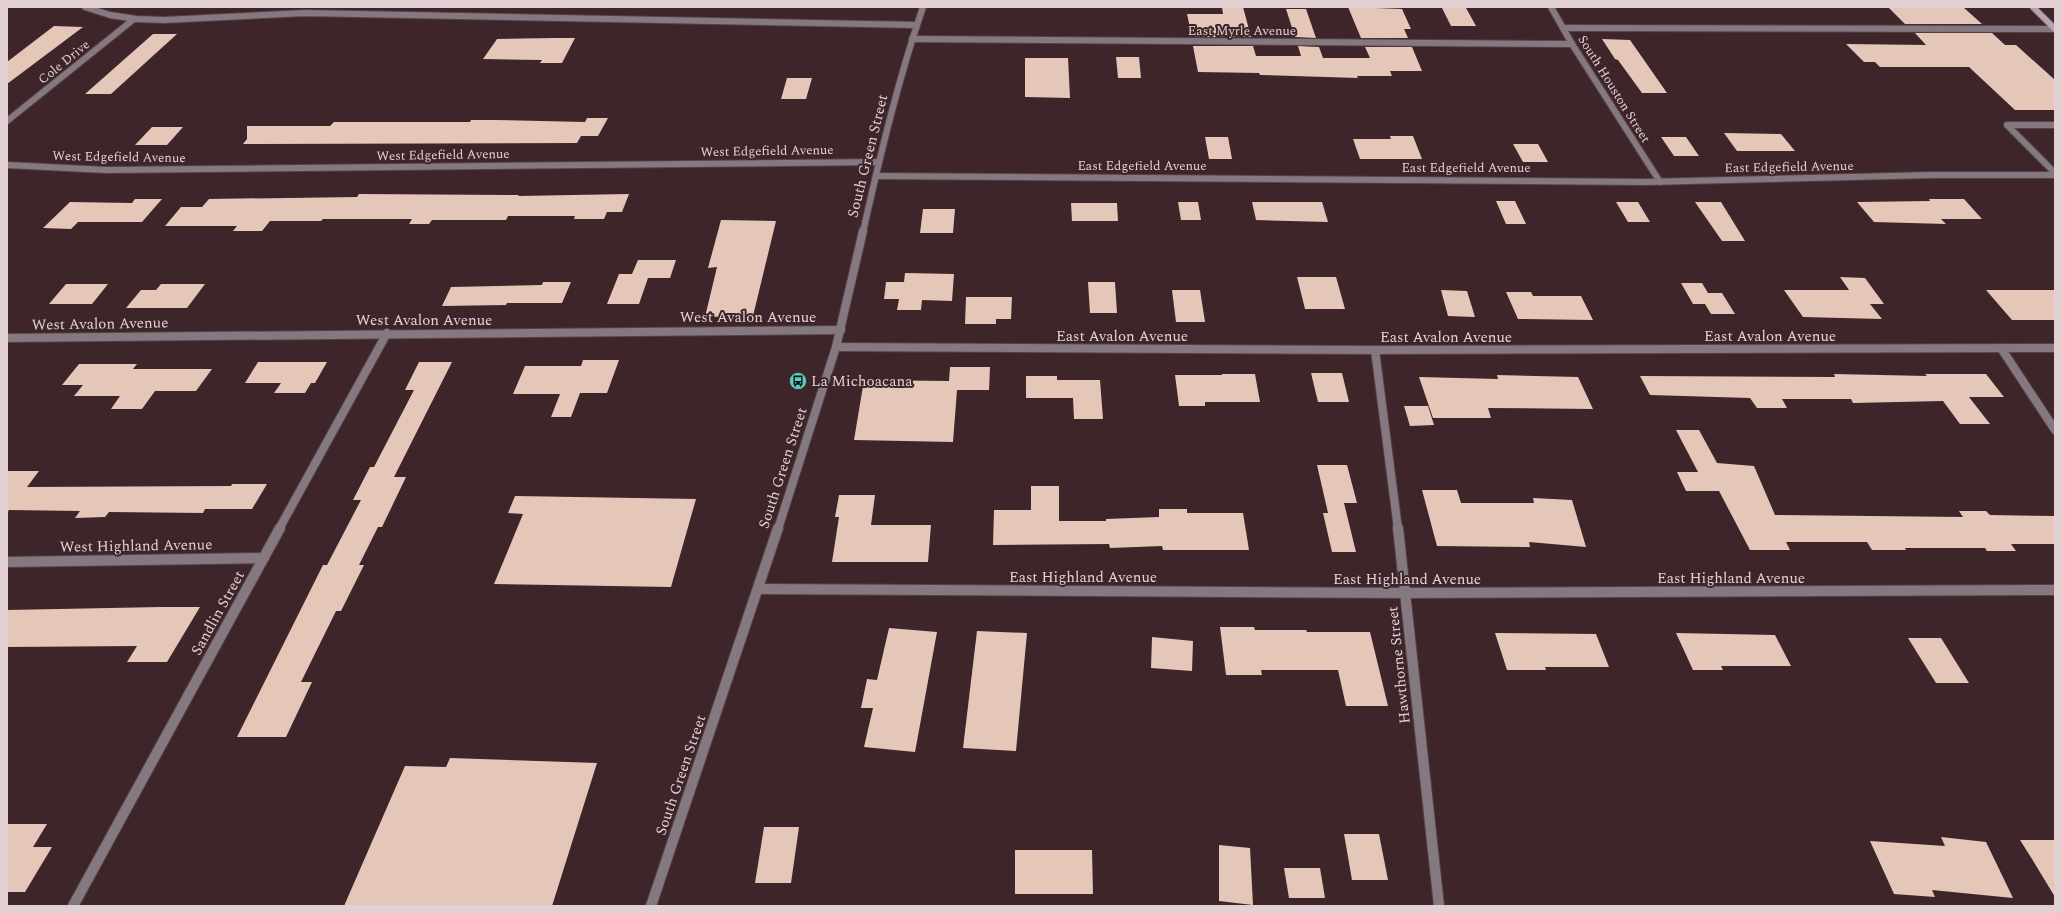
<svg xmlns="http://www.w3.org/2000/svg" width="2062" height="913" viewBox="0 0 2062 913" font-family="Spectral,serif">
  <rect width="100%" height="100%" fill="#3e2529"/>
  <g fill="#e5c7ba">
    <path d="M1222 7H1243L1251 37H1192L1187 14H1223Z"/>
    <path d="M1348 7 1402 9 1411 29H1404L1408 38H1361Z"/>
    <path d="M1888 7H1963L1982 24H1905Z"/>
    <path d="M1442 8H1466L1476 26H1451Z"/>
    <path d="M1286 9H1306L1316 38 1295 37Z"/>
    <path d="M54 26 83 27 7 84V62Z"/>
    <path d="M1915 33H1992L2005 45H2016L2055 80V110H2015L1969 67H1880L1875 62H1864L1846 44 1926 45Z"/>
    <path d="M153 34H177L111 94H85Z"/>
    <path d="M554 38H575L562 63H540L542 60 483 59 497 39Z"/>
    <path d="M1602 39 1630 40 1667 93H1642L1618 60 1615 59Z"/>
    <path d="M1193 46H1253L1256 56H1301L1298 46 1319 47 1323 58H1370L1365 47H1412L1422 71H1390L1392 76H1357L1358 78 1260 75 1259 73 1198 72Z"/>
    <path d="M1116 57H1139L1141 78H1118Z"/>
    <path d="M1025 58H1068L1070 98 1025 97Z"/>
    <path d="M787 78H812L806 99H781Z"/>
    <path d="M587 118H608L598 136H581L577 143 243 144 247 139V126H330L334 122H470L471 120H494L585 122Z"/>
    <path d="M152 127H183L167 145H135Z"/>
    <path d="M1724 133 1781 134 1795 151H1737Z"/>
    <path d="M1390 136H1413L1422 159H1360L1353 139H1391Z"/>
    <path d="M1205 137H1228L1232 159H1209Z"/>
    <path d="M1661 137H1686L1699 156H1674Z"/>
    <path d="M1513 144H1538L1548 162H1523Z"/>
    <path d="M359 194 519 195 518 196 629 194 622 212H607L604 219H574L575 216H508L506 220H432L429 224H409L412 219H323L321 221H270L262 231H233L237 226H165L181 207H202L209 199 357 197Z"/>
    <path d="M135 199H162L142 222H78L71 229 43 228 70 202 132 203Z"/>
    <path d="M1929 199H1964L1982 219H1941L1946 224 1874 222 1857 202 1930 201Z"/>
    <path d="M1496 201H1515L1526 224H1506Z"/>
    <path d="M1178 202H1198L1201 220H1181Z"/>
    <path d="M1252 202H1322L1328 222 1256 220Z"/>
    <path d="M1616 202H1638L1650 222H1628Z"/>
    <path d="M1695 202H1721L1745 241H1722Z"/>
    <path d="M1071 203H1117L1118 221H1072Z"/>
    <path d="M923 209H955L953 233H920Z"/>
    <path d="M721 220 776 221 753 316 705 317 717 267 708 268Z"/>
    <path d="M638 260H676L670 278H648L639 304H607L619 274H632Z"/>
    <path d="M905 273 954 274 952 301 922 300 921 310H897L899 299H884L886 282H904Z"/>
    <path d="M1297 277H1336L1345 309H1305Z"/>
    <path d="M1840 277 1865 278 1884 304H1870L1882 319 1803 317 1784 290H1849Z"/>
    <path d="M543 282H571L562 303H507L506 305 442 306 451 287 542 285Z"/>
    <path d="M1088 282H1115L1117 313H1090Z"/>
    <path d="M1681 283H1702L1708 293H1722L1735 314H1711L1705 304H1693Z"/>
    <path d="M66 284H108L92 304H49Z"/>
    <path d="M161 284H205L187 308H126L141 290H156Z"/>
    <path d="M1172 290H1200L1205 322H1176Z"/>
    <path d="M1441 290 1467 291 1475 317 1448 316Z"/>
    <path d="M1986 290H2055V320H2012Z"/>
    <path d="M1506 292H1531L1533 296H1581L1593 320 1518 319Z"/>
    <path d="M966 297H1012L1011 319H996V324H965Z"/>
    <path d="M583 360H619L607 393H580L571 417H551L560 394H513L525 366H581Z"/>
    <path d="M258 362H327L315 383H311L305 393H274L281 383H245Z"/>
    <path d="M419 362H452L394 477H406L382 527H378L359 565H364L341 611H336L301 682H312L286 737H237L323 565H327L361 500H353L370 467H374L414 390H405Z"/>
    <path d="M79 364H137L133 369H212L196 391H155L142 409H111L120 396H74L83 385H62Z"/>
    <path d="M950 367H990L989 390H957L953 442 854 440 864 380 949 381Z"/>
    <path d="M1311 373H1342L1349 402H1318Z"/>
    <path d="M1222 374H1255L1260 402H1205V406H1179L1175 375H1222Z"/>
    <path d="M1834 374 1927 376 1925 374H1986L2004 397H1969L1990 424H1960L1943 401 1853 403 1851 399H1782L1787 408H1757L1750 398 1650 395 1640 376 1835 377Z"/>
    <path d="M1497 375 1578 377 1593 409 1488 408 1491 418H1433L1419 377 1498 379Z"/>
    <path d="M1026 376H1057V380H1100L1103 419H1074L1073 398H1026Z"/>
    <path d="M1404 406H1428L1434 425 1410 426Z"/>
    <path d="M1676 430H1699L1717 463 1754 466 1775 515 1963 517 1959 511H1986L1990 515 2055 516V544H2011L2016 551H1987L1985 548H1905L1906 550H1872L1867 542H1786L1790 550H1750L1719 491H1686L1677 472H1698Z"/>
    <path d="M1317 465H1347L1357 503H1344L1356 552H1332L1323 513H1328Z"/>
    <path d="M7 471H39L27 487 231 486 232 484H267L252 509H205L203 513 109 512 105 517 75 518 80 511 9 510 7 513Z"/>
    <path d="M1031 486H1059V521H1106V519L1159 517V509H1187V513H1243L1249 550H1163L1162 546 1110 548 1109 544 993 545 994 510H1031Z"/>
    <path d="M1422 490H1457L1461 503H1534L1533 498 1572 500 1586 547 1529 542 1530 547 1437 546Z"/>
    <path d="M839 495H875L871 525H931L928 562H832L839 517H835Z"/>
    <path d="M515 496 696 499 671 587 494 584 523 514 508 513Z"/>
    <path d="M161 607H200L167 662H127L137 646 7 647V610Z"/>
    <path d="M1220 627H1254L1255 630H1306L1307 632H1370L1388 706H1346L1338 670H1261L1262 675H1226Z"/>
    <path d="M889 628 937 632 915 752 864 747 873 708H861L867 679 877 680Z"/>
    <path d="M977 631 1027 633 1016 751 963 748Z"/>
    <path d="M1495 633 1596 634 1609 667H1545L1546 670H1507Z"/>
    <path d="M1676 633 1775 635 1791 666H1721L1723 670H1693Z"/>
    <path d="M1152 637 1193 641 1192 671 1151 668Z"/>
    <path d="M1908 638H1941L1969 683H1936Z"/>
    <path d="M450 758 597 763 552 906H344L405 766 446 767Z"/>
    <path d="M7 824H47L33 847H52L25 892H7Z"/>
    <path d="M764 827H799L791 883H755Z"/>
    <path d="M1344 834H1379L1388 880H1352Z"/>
    <path d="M1941 837 1986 842 2013 898 1932 890 1935 897 1894 894 1870 841 1945 846Z"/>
    <path d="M2020 840H2055V897L2032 859Z"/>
    <path d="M1219 845 1250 848 1253 905 1219 901Z"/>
    <path d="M1015 850H1092L1093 894H1015Z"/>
    <path d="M1284 868H1320L1325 898H1289Z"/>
  </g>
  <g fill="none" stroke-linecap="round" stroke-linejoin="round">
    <defs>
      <path id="service" d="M2055 125H2007L2055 173"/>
      <g id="minor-far2">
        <path d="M1551 7 1572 44 1660 182"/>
        <path d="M1564 28 2055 29"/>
        <path d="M912 39 1572 44"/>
        <path d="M7 121 134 19"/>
        <path d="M7 165 106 170 879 162"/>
        <path d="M876 176 1646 182 1932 175H2055"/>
      </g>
      <g id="minor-far1">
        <path d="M7 338 841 330"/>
        <path d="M836 347 1375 350 2055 348"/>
        <path d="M2001 348 2055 430"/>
        <path d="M1375 350 1398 529"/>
        <path d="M279 529 387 333"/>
      </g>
      <g id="minor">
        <path d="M1398 528 1439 906"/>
        <path d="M7 562 264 558"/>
        <path d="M759 589 1406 593 2055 590"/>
        <path d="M73 906 280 528"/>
      </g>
      <g id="tertiary-far2">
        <path d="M85 7 110 15 136 19 164 20 305 13 917 25"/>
        <path d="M863 232C880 156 898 80 923 7"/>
      </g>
      <path id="tertiary-far1" d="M778 529 836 347 863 231"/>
      <path id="tertiary" d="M651 906 778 528"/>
      <path id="secondary" d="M2033 7 2055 29"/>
    </defs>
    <use href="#service" stroke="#584144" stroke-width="8"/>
    <use href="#minor-far2" stroke="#584144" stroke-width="8"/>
    <use href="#minor-far1" stroke="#584144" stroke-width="10"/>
    <use href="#minor" stroke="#584144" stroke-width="12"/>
    <use href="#tertiary-far2" stroke="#584144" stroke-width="8"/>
    <use href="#tertiary-far1" stroke="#584144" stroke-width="10"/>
    <use href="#tertiary" stroke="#584144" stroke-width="12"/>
    <use href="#secondary" stroke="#584144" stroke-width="8"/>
    <use href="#service" stroke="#847981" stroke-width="6"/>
    <use href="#minor-far2" stroke="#847981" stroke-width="6"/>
    <use href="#minor-far1" stroke="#847981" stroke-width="8"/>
    <use href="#minor" stroke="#847981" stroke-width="10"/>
    <use href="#tertiary-far2" stroke="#847981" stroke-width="6"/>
    <use href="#tertiary-far1" stroke="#847981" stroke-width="8"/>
    <use href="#tertiary" stroke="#847981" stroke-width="10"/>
    <use href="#secondary" stroke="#b4a4b0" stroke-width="6"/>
  </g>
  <defs>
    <symbol id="bus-disc" viewBox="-11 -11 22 22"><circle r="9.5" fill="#5acebd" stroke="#3e2529"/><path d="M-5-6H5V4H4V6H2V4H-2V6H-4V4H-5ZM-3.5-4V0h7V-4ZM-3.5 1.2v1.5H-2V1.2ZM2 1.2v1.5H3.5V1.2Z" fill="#111"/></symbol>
  </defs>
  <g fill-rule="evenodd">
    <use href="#bus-disc" x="788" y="371" width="20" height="20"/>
  </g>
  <g text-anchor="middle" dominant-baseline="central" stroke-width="4" stroke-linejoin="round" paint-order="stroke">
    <g font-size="13" fill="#e2d1d3" stroke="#3e2529">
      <text x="1242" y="31">East Myrle Avenue</text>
      <text transform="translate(64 62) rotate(-39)">Cole Drive</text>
      <text transform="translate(1614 89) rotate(58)">South Houston Street</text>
      <text transform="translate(767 151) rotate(-1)">West Edgefield Avenue</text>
      <text transform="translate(443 155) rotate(-1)">West Edgefield Avenue</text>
      <text transform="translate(119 157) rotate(1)">West Edgefield Avenue</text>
      <text x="1142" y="166">East Edgefield Avenue</text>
      <text transform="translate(1789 167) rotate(-1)">East Edgefield Avenue</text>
      <text x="1466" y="168">East Edgefield Avenue</text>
    </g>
    <g font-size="15" fill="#e2d1d3" stroke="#3e2529">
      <text transform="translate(868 156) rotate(-76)">South Green Street</text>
      <text x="748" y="317">West Avalon Avenue</text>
      <text x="424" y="320">West Avalon Avenue</text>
      <text transform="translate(100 324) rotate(-1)">West Avalon Avenue</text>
      <text x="1122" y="336">East Avalon Avenue</text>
      <text x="1770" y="336">East Avalon Avenue</text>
      <text x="1446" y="337">East Avalon Avenue</text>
      <text transform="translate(783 468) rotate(-72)">South Green Street</text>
      <text transform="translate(136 546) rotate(-1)">West Highland Avenue</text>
      <text x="1083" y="577">East Highland Avenue</text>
      <text x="1731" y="578">East Highland Avenue</text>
      <text x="1407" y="579">East Highland Avenue</text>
      <text transform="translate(218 613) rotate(-61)">Sandlin Street</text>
      <text transform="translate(1399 665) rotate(-96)">Hawthorne Street</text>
      <text transform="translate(681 775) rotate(-71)">South Green Street</text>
    </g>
    <g font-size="15" fill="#e2d1d3" stroke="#3e2529" text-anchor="start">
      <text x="811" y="381">La Michoacana</text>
    </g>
  </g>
  <rect width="2062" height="913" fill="none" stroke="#e2d1d3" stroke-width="16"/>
</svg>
